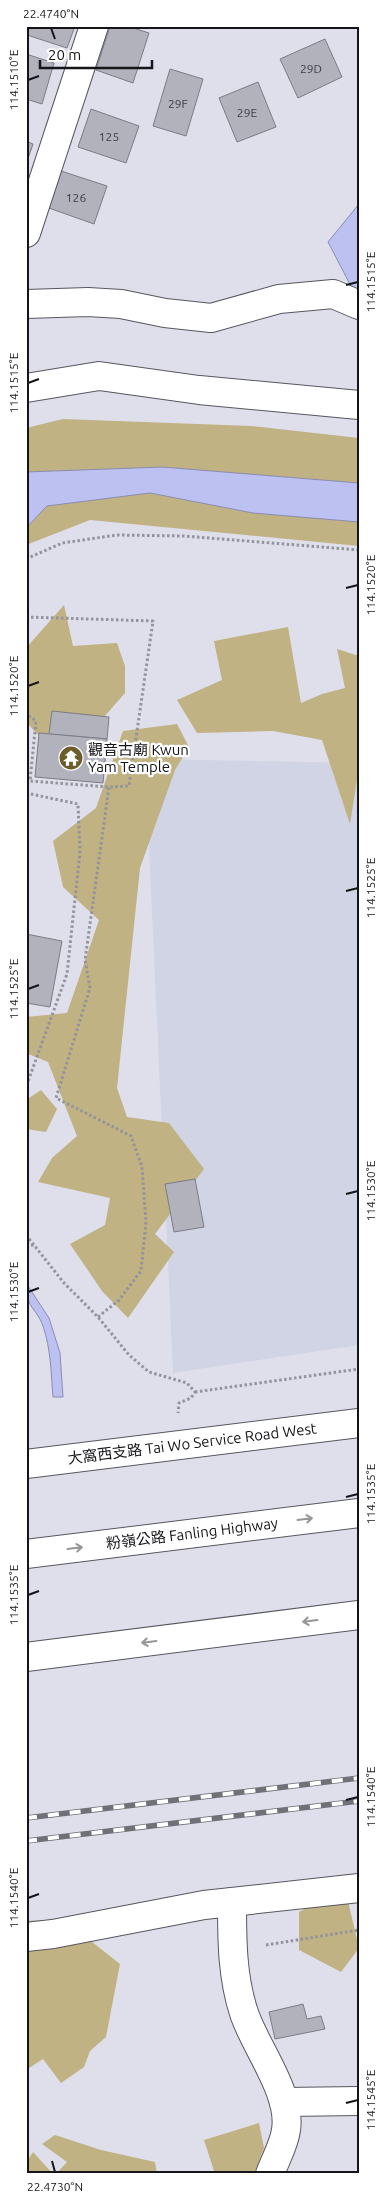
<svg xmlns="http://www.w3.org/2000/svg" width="385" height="2200" viewBox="0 0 385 2200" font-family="Ubuntu,'Noto Sans TC',sans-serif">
  <rect width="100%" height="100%" fill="#dedfea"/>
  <path fill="#d1d4e5" d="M145 759 359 763V1345L173 1373Z"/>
  <g fill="#c0b283">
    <path d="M63 419 251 426 359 438V546L90 520 26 545V528L46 506 26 478V428Z"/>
    <path d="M64 605 73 646 117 643 125 666V693L97 725 58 756 26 722V648Z"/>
    <path d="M288 627 301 703 322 694 345 688 337 649 359 656V767L350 824 322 740 273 731 197 733 177 700 222 680 214 641Z"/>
    <path d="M177 724 189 747 175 770 140 868 117 1088 127 1117 169 1123 204 1169 155 1234 174 1252 128 1318 102 1291 70 1244 105 1225 110 1198 38 1182 52 1158 77 1136 48 1062 26 1053V1017L67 1013 99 920 63 887 53 841 96 808 123 731Z"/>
    <path d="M41 1090 57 1109 46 1132 26 1129V1100Z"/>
    <path d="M348 1901 359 1948 341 1972 299 1950V1912L316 1903Z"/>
    <path d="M63 1919 120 1964 106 2037 90 2051 84 2067 61 2083 43 2059 26 2070V1921Z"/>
    <path d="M259 2123 264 2148 254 2174H215L204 2140Z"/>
    <path d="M55 2135 101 2150 155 2162 157 2174H56L67 2162 42 2144Z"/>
    <path d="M33 2152 53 2174H26V2163Z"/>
  </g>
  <g fill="#bcc1f1" stroke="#8a8db0">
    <path d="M359 204V292L353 290 328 242Z"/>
    <path d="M162 467 359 483V522L253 513 150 493 47 506 26 528V472Z"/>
    <path d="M26 1283 49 1318 60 1353 63 1397H53C51 1374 51 1349 43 1326 36 1307 26 1309 26 1283Z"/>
  </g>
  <g fill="#b1b2bc" stroke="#7b7c85">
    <path d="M30 26H75L67 48 27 35Z"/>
    <path d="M110 26H127L149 33 133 83 96 70Z"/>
    <path d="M325 39 342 77 298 98 280 59Z"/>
    <path d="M26 54 54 63 42 104 26 99Z"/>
    <path d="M170 69 203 79 186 136 153 126Z"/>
    <path d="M258 82 276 127 237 142 219 98Z"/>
    <path d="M91 109 139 126 126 163 78 147Z"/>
    <path d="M26 141 33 144 26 164Z"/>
    <path d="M58 170 107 186 94 224 46 207Z"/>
    <path d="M52 711 109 717 107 739 49 734Z"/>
    <path d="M39 733 107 739 103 783 35 777Z"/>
    <path d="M26 934 62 941 50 1007 26 1003Z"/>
    <path d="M195 1179 204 1227 174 1232 165 1184Z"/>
    <path d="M303 2004 307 2019 321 2016 325 2029 275 2039 269 2012Z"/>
  </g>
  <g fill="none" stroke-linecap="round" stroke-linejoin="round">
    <defs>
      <g id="minor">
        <path d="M26 233 94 26"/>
        <path d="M26 304 88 302 121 304 165 313 211 318 279 299 333 294 359 305"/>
        <path d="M26 388 99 376 199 390 359 405"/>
        <path d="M232 1902C232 1939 232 1977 244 2013 255 2047 292 2093 286 2130 284 2145 275 2160 270 2174"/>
        <path d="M26 1937 53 1934 204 1905 359 1888"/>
        <path d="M284 2102 359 2101"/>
      </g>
      <path id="major" d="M26 1464 359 1423"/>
      <g id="highway">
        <path d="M26 1554 359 1513"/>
        <path d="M26 1657 359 1615"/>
      </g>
    </defs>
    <use href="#minor" stroke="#565760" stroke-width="30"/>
    <use href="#major" stroke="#565760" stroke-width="30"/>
    <use href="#highway" stroke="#565760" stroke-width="30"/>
    <g stroke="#92939b" stroke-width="3" stroke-dasharray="2.5 2.5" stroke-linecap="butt">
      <path d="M26 559 62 543 117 535 184 536 359 550"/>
      <path d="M26 617 153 621 129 786 109 787 30 781 36 721 26 714"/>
      <path d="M26 793 78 804 80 852 67 974 26 1087"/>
      <path d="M26 1235 64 1283 98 1317 129 1355 149 1372 187 1383 195 1392 191 1398 179 1403 178 1413"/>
      <path d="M26 1246 34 1245"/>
      <path d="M98 1317 119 1300 141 1271 146 1222 142 1167 131 1136 56 1098 90 988 85 960 109 787"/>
      <path d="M195 1392 359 1369"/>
      <path d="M266 1945 359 1930"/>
    </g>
    <use href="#minor" stroke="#fff" stroke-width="28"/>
    <use href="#major" stroke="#fff" stroke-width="28"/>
    <use href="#highway" stroke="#fff" stroke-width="28"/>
    <defs>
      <g id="rail">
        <path d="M26 1818 359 1778"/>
        <path d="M26 1841 359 1801"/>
      </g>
    </defs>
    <use href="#rail" stroke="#707178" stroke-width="5.5"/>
    <use href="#rail" stroke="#fff" stroke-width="4" stroke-dasharray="11" stroke-linecap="butt"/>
  </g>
  <defs><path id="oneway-shaft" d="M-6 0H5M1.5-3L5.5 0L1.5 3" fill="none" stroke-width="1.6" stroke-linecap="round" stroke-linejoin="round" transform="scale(1.25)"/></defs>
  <g stroke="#969698">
    <use href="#oneway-shaft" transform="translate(305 1519) rotate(-7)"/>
    <use href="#oneway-shaft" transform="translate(75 1548) rotate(-7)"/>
    <use href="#oneway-shaft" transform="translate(310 1621) rotate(173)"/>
    <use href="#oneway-shaft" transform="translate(149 1642) rotate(173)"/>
  </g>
  <path fill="none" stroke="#151519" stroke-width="2" d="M51 28 55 39M28 80 39 76M346 285 358 282M28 383 39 379M346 588 358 585M28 686 39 682M346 891 358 888M28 989 39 985M346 1194 358 1191M28 1292 39 1288M346 1497 358 1494M28 1595 39 1591M346 1800 358 1797M28 1898 39 1894M346 2103 358 2100M52 2161 55 2172"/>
  <defs>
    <symbol id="temple-disc" viewBox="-11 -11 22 22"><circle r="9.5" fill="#6b5c29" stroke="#fff"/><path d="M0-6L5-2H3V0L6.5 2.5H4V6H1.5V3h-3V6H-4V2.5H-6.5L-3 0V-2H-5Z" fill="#fff"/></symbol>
  </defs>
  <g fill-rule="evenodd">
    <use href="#temple-disc" x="57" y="744" width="28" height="28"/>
  </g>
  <g text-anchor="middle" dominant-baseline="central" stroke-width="4.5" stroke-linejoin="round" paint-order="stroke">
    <g font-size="12" fill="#3c3c42">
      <text x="311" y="68">29D</text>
      <text x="178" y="103">29F</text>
      <text x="247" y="112">29E</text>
      <text x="109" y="136">125</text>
      <text x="76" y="197">126</text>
    </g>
    <g font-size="15" fill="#151519" stroke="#fff" text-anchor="start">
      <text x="88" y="749">觀音古廟 Kwun<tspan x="88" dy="17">Yam Temple</tspan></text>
    </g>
    <g font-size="15" fill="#151519" stroke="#fff">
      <text transform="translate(192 1443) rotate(-7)">大窩西支路 Tai Wo Service Road West</text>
      <text transform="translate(192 1533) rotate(-7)">粉嶺公路 Fanling Highway</text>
    </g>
  </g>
  <rect width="385" height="2200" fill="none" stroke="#ffffff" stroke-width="55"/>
  <path d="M40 60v8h112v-8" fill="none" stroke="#151519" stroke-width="2.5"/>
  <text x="48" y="60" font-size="15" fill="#151519" stroke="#ffffff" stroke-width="4" paint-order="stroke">20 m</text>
  <rect x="28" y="28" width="330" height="2144" fill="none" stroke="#151519" stroke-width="2"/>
  <g font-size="12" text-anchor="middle" fill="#151519">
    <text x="51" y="18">22.4740°N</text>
    <text transform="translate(14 80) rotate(-90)" y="4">114.1510°E</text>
    <text transform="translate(371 282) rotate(-90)" y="4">114.1515°E</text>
    <text transform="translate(14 383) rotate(-90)" y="4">114.1515°E</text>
    <text transform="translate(371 585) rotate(-90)" y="4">114.1520°E</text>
    <text transform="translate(14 686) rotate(-90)" y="4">114.1520°E</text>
    <text transform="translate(371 888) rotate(-90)" y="4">114.1525°E</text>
    <text transform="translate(14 989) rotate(-90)" y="4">114.1525°E</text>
    <text transform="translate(371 1191) rotate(-90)" y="4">114.1530°E</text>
    <text transform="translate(14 1292) rotate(-90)" y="4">114.1530°E</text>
    <text transform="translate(371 1494) rotate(-90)" y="4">114.1535°E</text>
    <text transform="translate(14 1595) rotate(-90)" y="4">114.1535°E</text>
    <text transform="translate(371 1797) rotate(-90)" y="4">114.1540°E</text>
    <text transform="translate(14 1898) rotate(-90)" y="4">114.1540°E</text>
    <text transform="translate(371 2100) rotate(-90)" y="4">114.1545°E</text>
    <text x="55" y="2191">22.4730°N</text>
  </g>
</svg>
